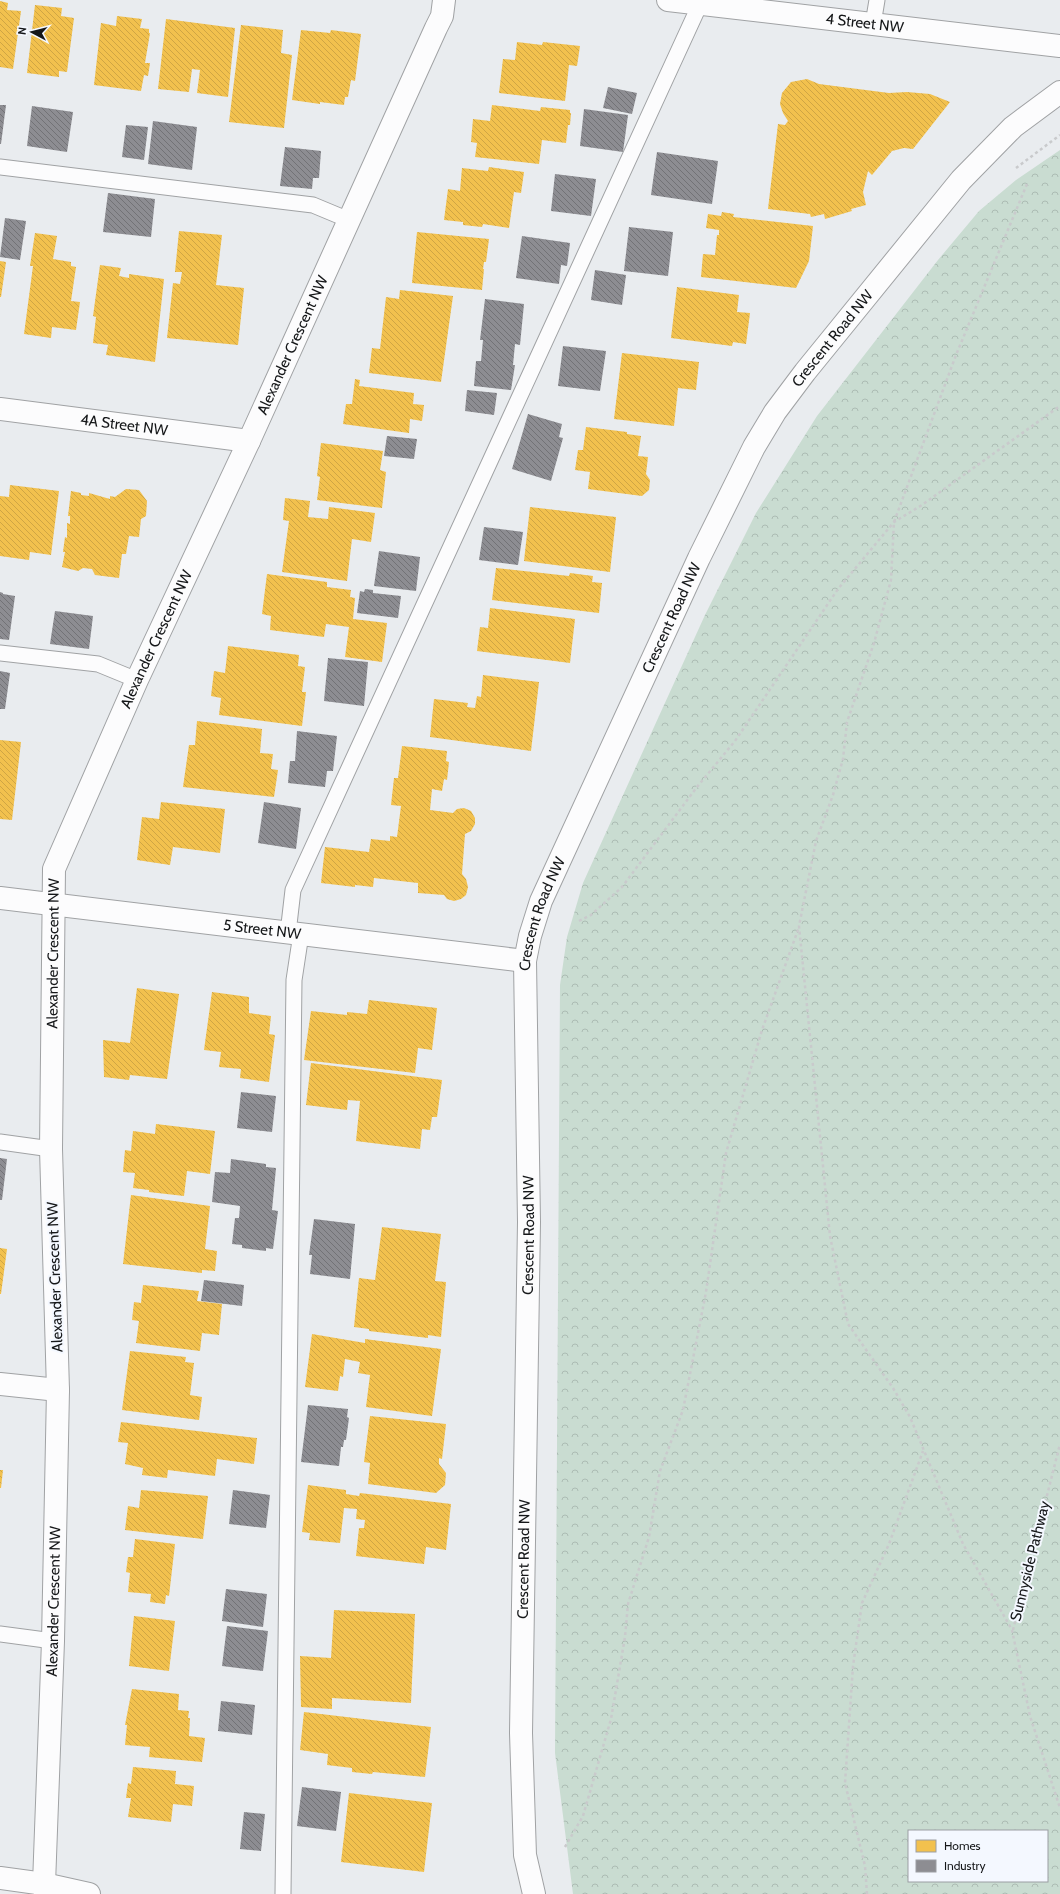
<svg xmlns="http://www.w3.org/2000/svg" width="1060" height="1894" viewBox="0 0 1060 1894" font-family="Cabin,sans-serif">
  <defs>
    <pattern id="park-crowns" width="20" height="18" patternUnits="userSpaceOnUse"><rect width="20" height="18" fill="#c9dcd1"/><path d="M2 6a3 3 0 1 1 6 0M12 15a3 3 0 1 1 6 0" fill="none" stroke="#acbcb3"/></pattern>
    <pattern id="homes-back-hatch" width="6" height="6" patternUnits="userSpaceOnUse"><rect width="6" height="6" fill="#f2c14e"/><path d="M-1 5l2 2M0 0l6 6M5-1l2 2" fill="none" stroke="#cfa544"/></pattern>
    <pattern id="industry-back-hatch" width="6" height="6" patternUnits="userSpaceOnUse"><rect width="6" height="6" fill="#8d8d92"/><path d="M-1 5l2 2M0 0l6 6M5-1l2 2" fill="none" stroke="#727276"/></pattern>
  </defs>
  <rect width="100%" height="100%" fill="#e9ecef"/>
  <path fill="url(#park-crowns)" fill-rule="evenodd" d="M1060 150V1894H573L555 1753 560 985 567 937 583 883 705 615 756 513 817 416 938 260 979 211 1016 180ZM909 1831H1047V1881H909Z"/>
  <g fill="url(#homes-back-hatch)">
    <path d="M0 1 8 3 7 10 21 11 13 69 0 67Z"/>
    <path d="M35 5 62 8 61 16 74 18 67 72 59 71V77L27 73Z"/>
    <path d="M117 16 142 19 140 28 149 29V33H150L145 63H150L148 76 144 75 141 91 94 85 101 23 116 26Z"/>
    <path d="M166 19 235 28 228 97 197 93 200 70 192 69 189 92 158 89Z"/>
    <path d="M241 25 283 30 281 53 292 55 284 128 229 122Z"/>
    <path d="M301 30 330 33 331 30 361 34 355 81 351 80 348 97H345L344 105 320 102V104L292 100Z"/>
    <path d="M517 42 542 45 543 42 580 46 577 66 569 65 565 101 499 93 503 59 515 60Z"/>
    <path d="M807 79 819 84 889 93 907 92 930 94 950 102 913 149 904 148 892 151 872 175 868 171 863 192 866 205 851 209 852 211 825 219 824 214 811 217 810 214 768 209 778 124 785 125 788 121 783 113 780 104 782 93 791 82Z"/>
    <path d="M492 105 540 111 541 107 570 110V113H571L570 125H568L566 143 542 140 539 164 475 157 477 143 471 142 473 119 490 121Z"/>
    <path d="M489 167 524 172 521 193 514 192 509 228 483 224 482 227 463 225V222L444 220 448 189 460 191 462 168 488 171Z"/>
    <path d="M722 212 734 214 733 217 813 226 809 261 796 288 701 277 703 254 715 255 717 235H719V230L706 228 708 214 721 216Z"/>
    <path d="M179 231 222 235 216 285 244 288 238 345 167 338 173 283 180 284 182 272H175Z"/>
    <path d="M417 232 489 239 486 262H484L483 269H484L482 290 412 283Z"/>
    <path d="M35 233 57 236 53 259 71 262V266L76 267 71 301 80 302 76 330 52 327 51 338 24 334 33 266H30Z"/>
    <path d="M0 261 6 262 1 297H0Z"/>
    <path d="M100 265 121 268 119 276 129 278V274L164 279 155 362 106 355 108 345 93 343 96 317 93 316Z"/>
    <path d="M677 287 739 295 737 312 750 313 746 344 733 342 732 346 671 338Z"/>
    <path d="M400 290 453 296 441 382 369 373 372 348 380 349 386 297 399 299Z"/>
    <path d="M622 353 699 362 696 390 678 388 674 426 614 419Z"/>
    <path d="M355 379 360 380 359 386 414 393 413 404 424 405 422 421 410 419 409 433 343 424 346 404H352Z"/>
    <path d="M586 427 627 432V434L641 436 638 456 648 457 646 474 650 480 649 490 642 496 588 489 590 472 575 470 578 450H583Z"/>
    <path d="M321 443 383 451 380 470 386 472 382 508 317 500 320 477 317 476Z"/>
    <path d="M10 485 59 491 51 555 30 552 29 560 0 556V496L9 497Z"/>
    <path d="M126 489 139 490 147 501 146 516 141 519 139 537 129 536 126 554H122L119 578 95 575 92 569 83 568 78 571 62 567 65 552H63L65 537 67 538V523L70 524V516H68L71 491 81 493V495L89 496V493L110 499V496L115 497Z"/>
    <path d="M285 498 310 501 308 517 328 519 329 507 375 513 371 542 352 539 347 581 282 572 289 521 283 520Z"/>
    <path d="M530 507 616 517 610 572 524 561Z"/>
    <path d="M496 568 569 576 570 573 593 576 592 582 602 583 599 613 492 600Z"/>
    <path d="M267 574 327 582V587L351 590 350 597 355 598 353 619 387 623 382 662 345 657 349 627 326 624 324 637 270 630 271 616 262 614Z"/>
    <path d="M490 608 575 619 570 663 477 651 480 627 488 628Z"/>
    <path d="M228 646 299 655 298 666 305 667 302 692H306L302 726 219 715 221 698 211 696 214 671 225 673Z"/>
    <path d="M483 675 539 682 531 751 430 737 434 699 468 703 467 707 475 708 477 696 481 697Z"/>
    <path d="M197 721 262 729 260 753 273 754 271 769 278 770 274 797 183 787 189 745H195Z"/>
    <path d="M0 740 21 742 12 820 0 819Z"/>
    <path d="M402 746 447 751 446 761 449 762 447 780 444 779 442 791 432 789 430 810 453 813 457 809 464 808 471 811 475 818V824L471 831 465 834 462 874 466 879 468 887 466 895 461 899 454 901 447 899 444 895 418 893V883L374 878 373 887 355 885V887L321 883 325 847 369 852 371 839 390 841V836L397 837 401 806 391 805 394 778H398Z"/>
    <path d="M161 802 225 809 220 853 173 847 170 865 137 860 142 817 159 819Z"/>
    <path d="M137 988 179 994 167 1079 130 1075 129 1080 104 1077 103 1040 130 1043Z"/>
    <path d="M212 992 249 997V1013L271 1016 269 1034 275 1035 269 1082 240 1078 241 1069 219 1067 221 1052 204 1050Z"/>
    <path d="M369 1000 437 1008 432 1050 418 1048 415 1073 304 1060 311 1011 347 1015V1012L367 1014Z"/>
    <path d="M311 1063 442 1080 437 1117H432L430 1130 422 1129 420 1149 356 1141 360 1101 348 1100 347 1110 306 1105Z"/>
    <path d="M156 1124 215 1131 210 1174 187 1171 184 1196 149 1192V1190L133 1188 135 1173 123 1172 125 1150 131 1151 133 1131 155 1134Z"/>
    <path d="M131 1195 210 1206 205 1249 217 1251 215 1271 202 1270V1273L123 1264Z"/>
    <path d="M382 1227 441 1234 435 1281 446 1282 441 1337 428 1335V1338L369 1331V1329L354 1327 359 1278 375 1280Z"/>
    <path d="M0 1248 7 1249 1 1294H0Z"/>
    <path d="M143 1285 199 1291 197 1301 222 1304 219 1335 202 1333 200 1351 136 1343 139 1321 132 1320 134 1302 141 1303Z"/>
    <path d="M312 1334 365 1343V1339L441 1349 432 1416 366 1407 370 1375 358 1373 360 1362 345 1359 343 1377 340 1376 338 1391 305 1387Z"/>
    <path d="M130 1351 186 1357 185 1362 194 1363 190 1395 202 1397 199 1420 122 1410Z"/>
    <path d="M370 1416 446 1424 442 1459 439 1458V1464L446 1473 445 1485 436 1493 368 1484 370 1463 364 1462Z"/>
    <path d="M121 1422 257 1438 254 1464 217 1459 215 1476 168 1470 167 1478 142 1475 143 1468 125 1464 128 1443 118 1442Z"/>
    <path d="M0 1470H3L1 1488H0Z"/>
    <path d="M308 1485 346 1490V1494L359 1496 360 1493 451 1504 446 1550 426 1547 424 1564 356 1556 359 1528H364L365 1520 356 1519 357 1509 344 1508 340 1543 309 1540 310 1533 302 1532Z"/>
    <path d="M141 1490 208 1496 203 1539 125 1530 128 1506 139 1508Z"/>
    <path d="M135 1539 175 1544 169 1596 166 1595 165 1604 150 1602 151 1594 128 1592 130 1573 126 1572 128 1557H133Z"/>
    <path d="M334 1610 415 1614 411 1703 332 1698V1709L301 1707 300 1656 331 1658Z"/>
    <path d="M134 1616 175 1621 169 1671 129 1666Z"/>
    <path d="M132 1689 179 1694 178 1710 189 1711 188 1718H190L189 1736 205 1738 202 1762 149 1757 150 1747 125 1745 127 1725H125Z"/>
    <path d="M304 1712 431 1727 425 1777 373 1772 372 1774 352 1772V1768L327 1765 328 1754 300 1750Z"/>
    <path d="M133 1767 176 1771 175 1784 194 1786 192 1806 173 1804 171 1822 128 1817 131 1798H126L128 1783 131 1784Z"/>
    <path d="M349 1793 432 1803 424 1872 341 1862Z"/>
  </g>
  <g fill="url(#industry-back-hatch)">
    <path d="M608 87 637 93 632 114 603 108Z"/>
    <path d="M0 105H6L1 144H0Z"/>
    <path d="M32 106 73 112 67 152 27 146Z"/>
    <path d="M584 109 628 115 623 152 580 146Z"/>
    <path d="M153 121 197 127 192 170 148 164Z"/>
    <path d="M126 125 148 127 144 160 122 157Z"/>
    <path d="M285 147 321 151 319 178H313L312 189 280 186Z"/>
    <path d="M657 152 718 161 712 204 651 195Z"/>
    <path d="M555 174 596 179 591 216 551 211Z"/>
    <path d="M108 193 155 199 151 237 103 232Z"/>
    <path d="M5 218 26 221 20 260 0 257Z"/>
    <path d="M629 227 673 232 668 276 624 271Z"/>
    <path d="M522 236 570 243 567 266 561 265 559 284 516 278Z"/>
    <path d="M595 270 626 275 622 305 591 300Z"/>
    <path d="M485 299 524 304 520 345 515 344 513 365H515L511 390 474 386 476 361H481L483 340H480Z"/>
    <path d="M563 346 606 351 600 391 558 386Z"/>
    <path d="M467 390 497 393 494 415 465 411Z"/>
    <path d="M528 414 562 424 559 437 563 438 551 481 512 469Z"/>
    <path d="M387 436 417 439 414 459 384 456Z"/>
    <path d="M484 527 523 532 518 565 479 560Z"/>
    <path d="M379 551 420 557 416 591 374 586Z"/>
    <path d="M365 589 373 590V593L401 596 398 618 357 613 360 591 364 592Z"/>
    <path d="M0 592 3 593V594L15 596 9 640 0 639Z"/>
    <path d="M55 611 93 616 89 649 50 644Z"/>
    <path d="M328 658 368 662 364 706 324 701Z"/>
    <path d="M0 671 10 673 5 709H0Z"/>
    <path d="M297 731 337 736 333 771H327L325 787 288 783 290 761H295Z"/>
    <path d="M264 802 301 808 296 849 258 843Z"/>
    <path d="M241 1092 276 1096 272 1132 237 1128Z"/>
    <path d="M0 1158 7 1159 2 1200H0Z"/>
    <path d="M231 1159 266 1164V1167L276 1168 272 1210 278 1211 273 1249 266 1248V1251L242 1248V1245L232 1244 235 1218H239L240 1206 212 1202 215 1172 230 1173Z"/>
    <path d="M314 1219 355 1224 350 1279 310 1274 312 1255H309Z"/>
    <path d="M204 1280 244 1285 242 1306 201 1301Z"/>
    <path d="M308 1405 348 1409 347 1417 349 1418 346 1440H344L343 1447H341L339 1466 301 1462Z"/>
    <path d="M233 1490 270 1495 266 1528 229 1524Z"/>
    <path d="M226 1589 267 1594 263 1627 222 1621Z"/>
    <path d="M227 1626 268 1631 263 1671 222 1666Z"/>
    <path d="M221 1701 255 1705 252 1735 218 1731Z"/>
    <path d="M302 1787 341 1792 336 1831 297 1826Z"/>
    <path d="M244 1812 265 1814 261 1851 240 1849Z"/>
  </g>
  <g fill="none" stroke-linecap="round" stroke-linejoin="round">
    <defs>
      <g id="service">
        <path d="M873 24 877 0"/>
        <path d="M0 167 313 205 349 220"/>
        <path d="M0 653 98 664 137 680"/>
        <path d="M288 933 293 890 700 4"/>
        <path d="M0 1142 51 1149"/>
        <path d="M0 1634 53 1641"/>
        <path d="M283 1894 294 980 301 934"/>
      </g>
      <g id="minor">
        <path id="s1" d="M668 0 1060 46"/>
        <path id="s2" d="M0 409 249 441"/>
        <path id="s3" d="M0 898 525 961"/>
        <path d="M0 1384 58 1390"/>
        <path d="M0 1878 44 1884 89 1894"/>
        <path id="s4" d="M45 1894 44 1884 53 1641 58 1390 51 1149 54 869 137 680 249 441 436 28 442 16 444 0"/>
        <path id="s5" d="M534 1894 525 1855 521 1733 529 1222 525 961 530 936 541 901 699 558 754 447 775 412 805 372 961 180 1013 127 1060 92"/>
      </g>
    </defs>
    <use href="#service" stroke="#a0a2a4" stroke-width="17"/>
    <use href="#minor" stroke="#a0a2a4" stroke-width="24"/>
    <g stroke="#c9cacc" stroke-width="2.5" stroke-dasharray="3 3" stroke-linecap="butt">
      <path d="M1016 168 1060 135"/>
      <path d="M1027 184 956 355 894 522 891 580 874 643 847 722 843 759 833 795 816 841 799 926 830 1236 848 1324 893 1388 910 1417 963 1544 1012 1630 1030 1716 1060 1808"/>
      <path d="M579 921 591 915 622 887 697 787 735 741 838 589 894 522 922 505 1060 406"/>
      <path d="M1013 1630 1060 1444"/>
      <path d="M565 1847 583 1816 611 1719 625 1637 628 1604 649 1537 660 1471 683 1410 706 1292 726 1153 762 1030 799 927"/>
      <path d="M867 1894 865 1866 845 1783 853 1666 862 1603 889 1544 923 1451"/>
    </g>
    <use href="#service" stroke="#fcfcfd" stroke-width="15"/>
    <use href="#minor" stroke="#fcfcfd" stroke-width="22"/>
  </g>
  <g text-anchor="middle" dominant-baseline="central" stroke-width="4" stroke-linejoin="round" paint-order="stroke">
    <g font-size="15" fill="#151719" stroke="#f4f8ff">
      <text stroke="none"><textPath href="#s1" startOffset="198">4 Street NW</textPath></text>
      <text stroke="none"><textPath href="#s5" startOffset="1632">Crescent Road NW</textPath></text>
      <text stroke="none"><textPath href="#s4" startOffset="1601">Alexander Crescent NW</textPath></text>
      <text stroke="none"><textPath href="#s2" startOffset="125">4A Street NW</textPath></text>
      <text stroke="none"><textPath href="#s5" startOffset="1308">Crescent Road NW</textPath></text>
      <text stroke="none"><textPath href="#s4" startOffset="1277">Alexander Crescent NW</textPath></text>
      <text stroke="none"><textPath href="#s5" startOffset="984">Crescent Road NW</textPath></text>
      <text stroke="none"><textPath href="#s3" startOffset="264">5 Street NW</textPath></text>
      <text stroke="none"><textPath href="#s4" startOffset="941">Alexander Crescent NW</textPath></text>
      <text stroke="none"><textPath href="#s5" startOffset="660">Crescent Road NW</textPath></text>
      <text transform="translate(55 1277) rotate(-92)">Alexander Crescent NW</text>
      <text stroke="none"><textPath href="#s5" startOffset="336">Crescent Road NW</textPath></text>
      <text transform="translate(1030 1561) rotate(-76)">Sunnyside Pathway</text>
      <text stroke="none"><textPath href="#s4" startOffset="293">Alexander Crescent NW</textPath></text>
    </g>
  </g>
  <rect x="908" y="1830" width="140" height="52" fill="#f4f8ff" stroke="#9b9ea3"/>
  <rect x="916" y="1840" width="20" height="12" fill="#f2c14e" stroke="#9b9ea3"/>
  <text x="944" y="1850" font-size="12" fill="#151719">Homes</text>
  <rect x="916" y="1860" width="20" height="12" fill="#8d8d92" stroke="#9b9ea3"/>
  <text x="944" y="1870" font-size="12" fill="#151719">Industry</text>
  <g transform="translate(32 32) rotate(277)" stroke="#f4f8ff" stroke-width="3" paint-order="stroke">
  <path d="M0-3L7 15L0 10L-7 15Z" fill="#151719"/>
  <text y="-6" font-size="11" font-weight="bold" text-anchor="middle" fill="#151719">N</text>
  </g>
</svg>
